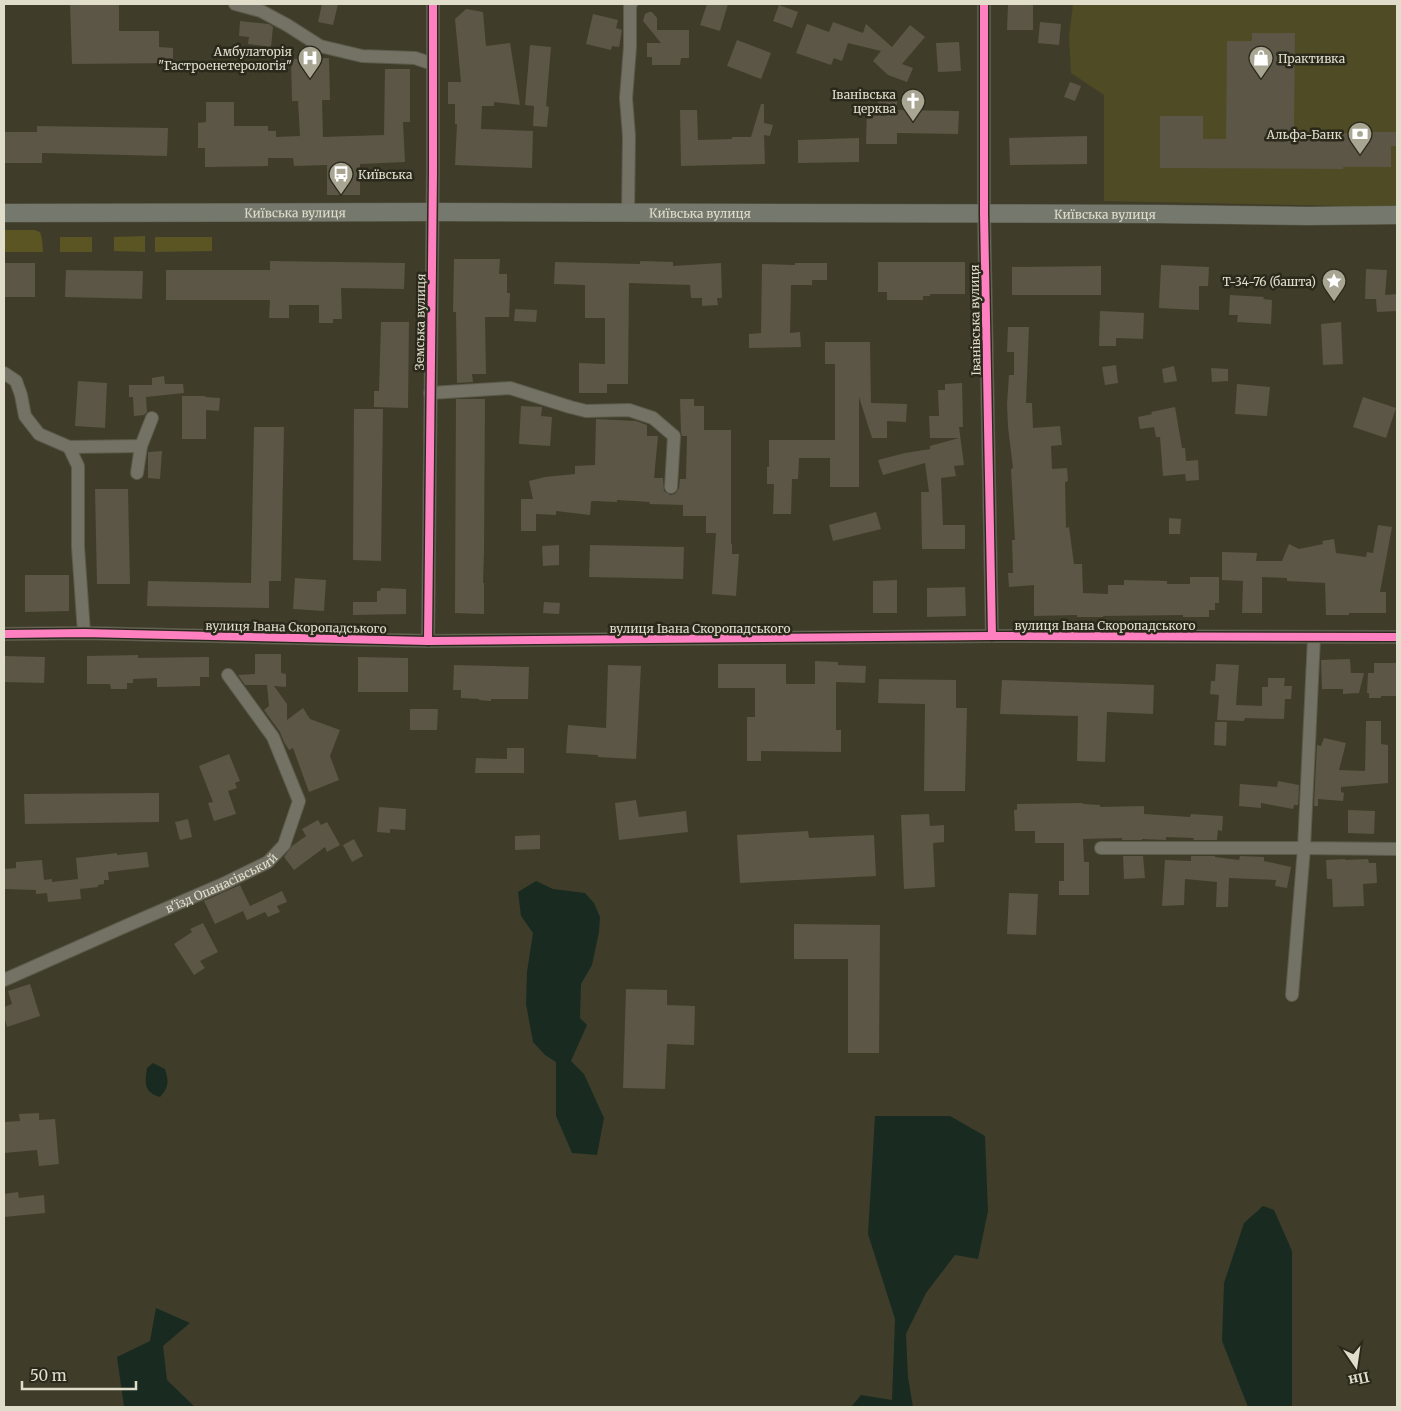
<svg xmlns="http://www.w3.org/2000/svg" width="1401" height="1411" viewBox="0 0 1401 1411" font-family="Merriweather,serif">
  <rect width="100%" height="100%" fill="#3f3d2a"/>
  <path fill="#4f4b24" d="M1073 4H1397V207L1104 201V95L1071 73 1069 37Z"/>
  <g fill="#5b5524">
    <path d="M4 230H34L40 232 42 239 43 252H4Z"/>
    <path d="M145 236V252L114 251V237Z"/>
    <rect x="60" y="237" width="32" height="15"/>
    <path d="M155 237H212V251L155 252Z"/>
  </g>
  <g fill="#192b21">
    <path d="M536 881 553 889 585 893 594 903 600 917 599 932 592 965 581 984 580 1018 587 1025 571 1061 584 1074 604 1118 597 1155 572 1153 556 1116V1062L545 1055 533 1042 526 1004 527 972 533 933 521 916 518 892Z"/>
    <path d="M153 1063 165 1069C169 1082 169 1087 160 1097 143 1092 145 1082 147 1068Z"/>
    <path d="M875 1116H950L985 1136 988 1211 978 1259 955 1255 926 1293 906 1334 908 1377 913 1407H851L861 1395 892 1400 895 1319 868 1234Z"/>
    <path d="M1263 1206 1274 1210 1292 1251V1407H1248L1222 1341 1224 1283 1244 1223Z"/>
    <path d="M156 1308 190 1323 163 1346 167 1380 195 1407H124L117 1357 150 1341Z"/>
  </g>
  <g fill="#5b5645">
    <path d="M70 4H119V31H159V47L173 48V63L72 64Z"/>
    <path d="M322 4H338L333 25 318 22Z"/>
    <path d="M707 4H728L720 31 700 25Z"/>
    <path d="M1008 4 1033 5V30H1007Z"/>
    <path d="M779 5 798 12 792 28 773 21Z"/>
    <path d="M466 9 483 12 486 46 510 43 520 105 494 102V106H482L481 129 533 131 532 168 455 165 457 124H455V104H448V82H461L455 19Z"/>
    <path d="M652 12 657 18V30H689V58H681L680 65H652V57H647V43H661L643 21 645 14 649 12Z"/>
    <path d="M593 14 618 20 616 28 622 30 619 47 612 46 611 50 586 44Z"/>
    <path d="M240 21 269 24 273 27 271 47 248 44 249 37 239 36Z"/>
    <path d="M833 22 863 33 866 24 892 47 910 25 925 37 902 64 913 68 907 82 888 75 873 61 881 51 848 43 842 61 834 58 831 65 796 53 807 24 829 32Z"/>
    <path d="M1040 22 1061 24 1059 45 1038 43Z"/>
    <path d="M1252 33H1295L1294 133H1363V132H1396V146H1391V167H1343V169L1160 168V116H1203V139H1226L1227 41H1252Z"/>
    <path d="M737 40 771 53 761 79 727 66Z"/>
    <path d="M959 42 961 71 938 72 936 43Z"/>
    <path d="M530 45 551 47 546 106 549 107 547 127 533 126 534 106 525 105Z"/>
    <path d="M329 58 330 100H322L323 137 384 135 385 69H410V122H403L405 162 360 164V195H327V165L294 166 293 158H268V166L205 167V148H198V123L206 122V102H234V126H268V131H276V137L300 136 298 101H292L291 59Z"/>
    <path d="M1070 82 1081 86 1075 101 1064 97Z"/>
    <path d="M878 100H897V110L959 111 958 134 897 133V144H866L867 109H878Z"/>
    <path d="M761 104H764V123L773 125 770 136 764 135 765 164 681 166 680 110H697L698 140 732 139V137H751Z"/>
    <path d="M37 126 168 128 167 156 42 153V163H4V132H37Z"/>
    <path d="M1087 136V164L1010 165 1009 138Z"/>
    <path d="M859 138V162L798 163V140Z"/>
    <path d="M454 259H500L499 274H507V293H510L509 317H485L486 374H472L473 382 457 383 456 312H453Z"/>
    <path d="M270 261 405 263 404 289 341 288 342 319H333V323H319V305H289V318H269L270 300H166V270H270Z"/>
    <path d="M640 261 673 262V266L721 263 722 298H717L718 305 702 306V298H691L690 285 629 283 628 384H607V393H579V363L605 364V318H585V285L554 284 555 262 640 264Z"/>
    <path d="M878 262H965V294H930V296H923V300H887V292H878Z"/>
    <rect x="4" y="263" width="31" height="34"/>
    <path d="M795 263H827V280H812V285H791L790 333 800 332 801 347 749 348V334L761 333 762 264 795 265Z"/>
    <path d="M1161 265 1209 267 1208 286H1199V310L1159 308Z"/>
    <path d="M1101 266V295H1012V267Z"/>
    <path d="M1366 269 1387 270 1385 295 1397 294V311L1377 312 1376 299H1365Z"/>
    <path d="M66 270 143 271 142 299 65 297Z"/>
    <path d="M1230 295 1264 297 1263 299 1272 300 1271 324 1237 322 1238 315H1229Z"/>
    <path d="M515 309 537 310 536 322 514 321Z"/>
    <path d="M1100 311 1144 313 1143 339 1116 338V346H1099Z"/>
    <path d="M381 322H409L408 408 374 407V391H379Z"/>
    <path d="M1341 322 1343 364 1323 365 1321 324Z"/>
    <path d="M1008 327H1029L1026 403H1032L1033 428 1060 426 1062 445 1051 446 1052 469 1067 468 1068 481 1065 482 1066 528 1069 527 1074 564H1082L1083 593 1108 594V585H1124V580L1167 581V584H1190V577H1219V603H1215V610H1209V617H1183V615L1103 616V617H1077V615L1034 616V585L1009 587 1008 573H1013L1012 540H1015L1011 469 1013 468 1008 427 1007 404 1009 375H1014V352H1007Z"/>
    <path d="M825 342H870L871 403 907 404 906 422 887 421V438H872L859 397V487H830V458H799L798 479H792L791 514H773L774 484H767V467H769V440H835V364H825Z"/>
    <path d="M1116 365 1118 383 1105 385 1102 367Z"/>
    <path d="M1174 366 1177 381 1164 383 1162 369Z"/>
    <path d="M1211 368 1228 369V381L1212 382Z"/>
    <path d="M164 376 165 384H183L184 393 146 397 147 412 144 415 134 416 133 397H129V385H152V378Z"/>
    <path d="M78 381 107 383 105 428 75 426Z"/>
    <path d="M962 383 963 427H959L964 465 954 466 956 476 941 478 943 525H965V549H922L921 492H929L925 463 883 475 878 460 905 453 930 449V446L959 438H930L929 416H939L938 390H945V384Z"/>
    <path d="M1237 384 1270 387 1267 416 1235 414Z"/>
    <path d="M182 396H205V397L220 398 219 411 206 410V439H182Z"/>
    <path d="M1363 397 1396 408 1386 438 1353 427Z"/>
    <path d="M456 399H485L484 553 483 583H484V614L455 613Z"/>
    <path d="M680 399H694V406H704V430H731V544H732V554H739L736 596 712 594 716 533H706V516H683V505L649 504 650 502 617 500V502L593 501 591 502 590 515 556 511V515L536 514V531H521V499H533L529 481 545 477 575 474V466L595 465 596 419 636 421 647 425V436H658L654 478H663L664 491 670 495 675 494 679 488 680 479H686L687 436H682L681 432Z"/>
    <path d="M521 406 542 407 541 416 552 417 550 446 519 444Z"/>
    <path d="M1175 407 1182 448H1185L1186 461 1198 460 1199 480 1186 481 1185 474 1163 476 1160 437H1156L1154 427 1140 429 1138 417 1152 414 1151 412Z"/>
    <path d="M354 409H383L381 561 353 560Z"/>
    <path d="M254 427H284L281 581H269V608L147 606 148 581 251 583Z"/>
    <path d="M162 451 160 479 148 478V452Z"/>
    <path d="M95 489H128L130 584H97Z"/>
    <path d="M876 512 881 529 833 541 829 525Z"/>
    <path d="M1169 518 1181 519 1180 534H1169Z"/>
    <path d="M1378 525 1392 527 1380 592H1386V613H1349V615H1326L1325 583 1287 581V578L1262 577V613H1242L1243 581 1222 580V552L1257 553 1256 561H1282L1289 544 1299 549 1323 544 1322 541 1334 539 1336 553 1366 557 1367 552 1373 553Z"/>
    <path d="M559 545V565L543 566 542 546Z"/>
    <path d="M590 545 684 547 683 579 589 577Z"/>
    <path d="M25 575H69V611L25 612Z"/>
    <path d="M295 578 326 580 324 611 293 609Z"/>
    <path d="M897 580V613H873V581Z"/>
    <path d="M965 587 966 616 927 617V588Z"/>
    <path d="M381 588 406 589V614L353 615V602H377V591H380Z"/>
    <path d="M544 602 560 603 559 614 543 613Z"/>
    <path d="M255 654H281V673L286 674V687L274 686 287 704V720L303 708 310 719 340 730 330 756 339 780 309 792 293 748 289 750 284 742 280 732 264 710 269 706 267 685H245L238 675 255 674Z"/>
    <path d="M138 655V658L209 657V677H200V686L157 687V678L133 679V683H127V689H111L110 684H87V656Z"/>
    <path d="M4 656 45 657 44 683 4 682Z"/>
    <path d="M358 657 408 658V692H358Z"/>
    <path d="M1350 659 1351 673H1364L1359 693 1343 694V689H1322L1321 660Z"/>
    <path d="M815 661 838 662V665L866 666 865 683 836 682V730H841V752L761 751V761H747V717H755V688H718V664H786V684H815Z"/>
    <path d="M1374 663H1397V696H1381V698H1369V693H1367L1368 673H1374Z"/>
    <path d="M1216 664 1239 665 1236 705 1262 706V687H1268V678H1285L1284 686H1292L1291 699H1285L1284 719 1245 718 1244 721 1217 720 1219 695 1210 694 1211 681H1215Z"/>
    <path d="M454 665 529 667 528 699H491V701L479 700V699L461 698V690H453Z"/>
    <path d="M608 665 641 666 636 759 598 757V755L566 753 568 725 606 728Z"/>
    <path d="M879 679 956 680V708H967L965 791H924L925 704 878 703Z"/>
    <path d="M1002 680 1154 685 1153 714 1107 712 1105 762 1077 761 1078 716 1000 714Z"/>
    <path d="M410 709H438L437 730H410Z"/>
    <path d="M1366 721H1381V744L1388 745V783L1341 787V792L1344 793 1343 801 1318 799V806H1314L1317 745 1321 746 1324 738 1346 743 1339 770 1365 771Z"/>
    <path d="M1215 722H1227L1226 746 1214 745Z"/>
    <path d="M507 748H524V773H475L476 758 507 759Z"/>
    <path d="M229 754 240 781 235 783 237 788 228 791 236 814 214 821 208 803 213 802 199 766Z"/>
    <path d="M1278 781 1299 785 1298 805H1294L1293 809 1261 803V808L1239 806 1240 784 1277 787Z"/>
    <path d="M159 793V822L25 824 24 794Z"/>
    <path d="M636 800 639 817 686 811 688 832 619 840 615 803Z"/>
    <path d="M1083 803V804L1100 805V807L1144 806V814L1190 817 1191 814 1223 816 1222 831 1218 830 1217 840H1193L1194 838 1166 837V840L1142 839V840H1122V838L1083 839 1084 862H1089V895H1059V881H1064V843H1035V831H1015L1014 810H1017V804Z"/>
    <path d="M379 807 406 809 405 830 390 829V833L377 832Z"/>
    <path d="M1348 810 1375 811 1374 834 1348 833Z"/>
    <path d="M929 814 930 826 944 825V842L933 843 935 887 904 889 901 815Z"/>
    <path d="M188 819 192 837 180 840 175 822Z"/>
    <path d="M318 820 321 825 327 822 340 845 327 852 325 847 294 870 284 857 292 846 306 836 302 829Z"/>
    <path d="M808 831 809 838 874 835 876 876 740 883 737 835Z"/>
    <path d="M540 835V849L515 850V836Z"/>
    <path d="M354 839 363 856 352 862 343 845Z"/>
    <path d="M147 852 149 867 108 872 109 880H104V884L98 885V887L80 889 81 899 48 902 47 893 36 894V890L4 889V869L16 868V862L42 860 44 880 52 879V882L78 879 76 858 117 853V855Z"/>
    <path d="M1123 856H1143L1145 878 1124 879Z"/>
    <path d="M1191 856H1215V857L1239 860 1240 856 1264 857V861L1291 867 1287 888 1275 886 1276 880 1229 878 1228 907H1216L1217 882 1185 879 1184 905 1162 906 1165 860 1191 861Z"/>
    <path d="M1345 859V860L1368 859 1369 863H1376L1377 883 1363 884 1364 906 1333 907 1332 879H1327L1326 860Z"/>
    <path d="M240 885 250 906 282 891 287 902 277 906 280 912 268 917 265 912 247 920 243 911 215 924 204 901Z"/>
    <path d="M1009 893 1038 894 1036 935 1007 934Z"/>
    <path d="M203 923 218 952 200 961 205 968 194 975 174 944 192 932 190 929Z"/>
    <path d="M794 924 880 925 879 1053H848V959H794Z"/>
    <path d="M30 984 40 1016 7 1027 4 1016V1007L12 1004 8 991Z"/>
    <path d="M626 989 667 990V1005L695 1006 694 1045 667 1044 665 1089 623 1088Z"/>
    <path d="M39 1113V1120L55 1119 59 1164 39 1166 37 1150 4 1153V1122L20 1121 19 1114Z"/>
    <path d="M18 1192 19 1198 44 1195 45 1213 4 1217V1194Z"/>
  </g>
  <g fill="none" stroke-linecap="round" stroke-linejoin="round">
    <defs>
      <g id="minor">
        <path d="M235 4 261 11 287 25 320 46 362 56 415 58 433 64"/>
        <path d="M984 4V214L992 636"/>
        <path d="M628 213 629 136 626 98 630 47V6L631 4"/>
        <path d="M4 373 16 381 21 395 25 416 39 434 69 447 141 446"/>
        <path d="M430 393 510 388 570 407 586 411 629 410 653 418 674 436 671 487"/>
        <path d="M69 447 78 466V547L84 633"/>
        <path d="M137 473 141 446 152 418"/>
        <path d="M4 634 84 633 428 641 992 636 1397 637"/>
        <path d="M1314 638 1304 848 1397 849"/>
        <path d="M428 641 433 171V4"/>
        <path d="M1101 848H1304L1292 995"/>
        <path id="s1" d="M4 980 128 925 223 884 268 862 284 845 299 801 273 737 228 675"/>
      </g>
      <g id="secondary">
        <path id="s2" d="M4 213 432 212 1158 214 1308 216 1397 215"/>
      </g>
    </defs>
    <use href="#minor" stroke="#5c5b4b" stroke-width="14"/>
    <use href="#secondary" stroke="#5c5b4b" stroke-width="19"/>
    <use href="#minor" stroke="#737265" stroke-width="12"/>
    <use href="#secondary" stroke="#75786d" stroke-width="18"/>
    <defs>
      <g id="cycleway">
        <path d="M984 4V214L992 636"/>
        <path d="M4 634 84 633 428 641 992 636 1397 637"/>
        <path d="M428 641 433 171V4"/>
      </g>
    </defs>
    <use href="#cycleway" stroke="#2b291b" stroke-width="11"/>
    <use href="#cycleway" stroke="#ff80c0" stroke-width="8"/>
  </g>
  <defs>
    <symbol id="hospital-pin" viewBox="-11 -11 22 30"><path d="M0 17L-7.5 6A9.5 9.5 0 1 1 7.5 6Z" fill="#a8a693" stroke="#2b291b"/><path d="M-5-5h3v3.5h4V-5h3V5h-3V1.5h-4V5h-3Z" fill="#fff"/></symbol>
    <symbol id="shop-pin" viewBox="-11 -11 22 30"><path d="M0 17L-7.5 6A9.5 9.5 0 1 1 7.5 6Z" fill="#a8a693" stroke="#2b291b"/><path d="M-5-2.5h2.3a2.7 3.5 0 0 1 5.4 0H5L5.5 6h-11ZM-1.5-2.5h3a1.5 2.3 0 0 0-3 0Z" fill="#fff"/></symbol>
    <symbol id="church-pin" viewBox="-11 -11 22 30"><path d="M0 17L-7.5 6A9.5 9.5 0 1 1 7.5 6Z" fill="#a8a693" stroke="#2b291b"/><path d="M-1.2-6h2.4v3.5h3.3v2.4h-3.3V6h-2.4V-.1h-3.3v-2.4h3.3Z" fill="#fff"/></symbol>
    <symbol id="bank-pin" viewBox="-11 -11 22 30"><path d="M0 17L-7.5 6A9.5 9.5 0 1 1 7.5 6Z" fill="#a8a693" stroke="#2b291b"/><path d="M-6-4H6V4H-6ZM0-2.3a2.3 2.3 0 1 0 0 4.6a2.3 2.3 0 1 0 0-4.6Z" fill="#fff"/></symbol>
    <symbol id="bus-pin" viewBox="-11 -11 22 30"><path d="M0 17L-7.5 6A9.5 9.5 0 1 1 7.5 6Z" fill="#a8a693" stroke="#2b291b"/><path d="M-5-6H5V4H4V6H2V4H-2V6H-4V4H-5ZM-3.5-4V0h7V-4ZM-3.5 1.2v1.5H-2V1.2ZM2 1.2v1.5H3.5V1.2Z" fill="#fff"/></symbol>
    <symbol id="sight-pin" viewBox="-11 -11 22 30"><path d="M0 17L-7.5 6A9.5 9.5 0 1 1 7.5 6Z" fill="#a8a693" stroke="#2b291b"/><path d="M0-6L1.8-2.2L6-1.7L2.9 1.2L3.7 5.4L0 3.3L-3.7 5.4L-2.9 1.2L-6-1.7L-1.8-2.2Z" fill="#fff"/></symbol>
  </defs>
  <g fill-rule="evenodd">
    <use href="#hospital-pin" x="296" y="44" width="28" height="38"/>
    <use href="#shop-pin" x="1247" y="44" width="28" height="38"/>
    <use href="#church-pin" x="899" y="87" width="28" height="38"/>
    <use href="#bank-pin" x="1346" y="120" width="28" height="38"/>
    <use href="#bus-pin" x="327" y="160" width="28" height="38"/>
    <use href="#sight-pin" x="1320" y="267" width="28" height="38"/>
  </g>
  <g text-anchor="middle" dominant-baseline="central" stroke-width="5" stroke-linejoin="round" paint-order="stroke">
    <g font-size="12" fill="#e0decb" stroke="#2b291b" text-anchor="end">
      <text x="292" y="51">Амбулаторія<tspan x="292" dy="14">"Гастроенетерологія"</tspan></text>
      <text x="1278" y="58" text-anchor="start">Практивка</text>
      <text x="896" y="94">Іванівська<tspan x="896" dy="14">церква</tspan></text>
      <text x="1342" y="134">Альфа-Банк</text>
      <text x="358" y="174" text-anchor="start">Київська</text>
      <text x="1316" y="281">Т-34-76 (башта)</text>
    </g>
    <g font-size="12" fill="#e0decb" stroke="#2b291b">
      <text stroke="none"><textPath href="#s2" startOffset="291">Київська вулиця</textPath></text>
      <text stroke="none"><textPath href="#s2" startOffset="696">Київська вулиця</textPath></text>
      <text stroke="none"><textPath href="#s2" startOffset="1101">Київська вулиця</textPath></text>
      <text transform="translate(975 320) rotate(-91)">Іванівська вулиця</text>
      <text transform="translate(420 322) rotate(-89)">Земська вулиця</text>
      <text x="1105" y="625">вулиця Івана Скоропадського</text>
      <text transform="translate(296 627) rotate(1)">вулиця Івана Скоропадського</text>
      <text x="700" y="628">вулиця Івана Скоропадського</text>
      <text stroke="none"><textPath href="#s1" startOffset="238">в'їзд Опанасівський</textPath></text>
    </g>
  </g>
  <rect width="1401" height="1411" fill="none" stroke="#e0decb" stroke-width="10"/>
  <g transform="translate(1356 1366) rotate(167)" stroke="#2b291b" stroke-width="4" paint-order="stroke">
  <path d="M0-4L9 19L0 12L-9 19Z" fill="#e0decb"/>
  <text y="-8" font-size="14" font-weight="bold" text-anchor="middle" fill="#e0decb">Пн</text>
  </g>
  <path d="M22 1381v8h114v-8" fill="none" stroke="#e0decb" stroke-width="2.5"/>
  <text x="30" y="1381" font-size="15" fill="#e0decb" stroke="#2b291b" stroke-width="4" paint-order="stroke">50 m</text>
</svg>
